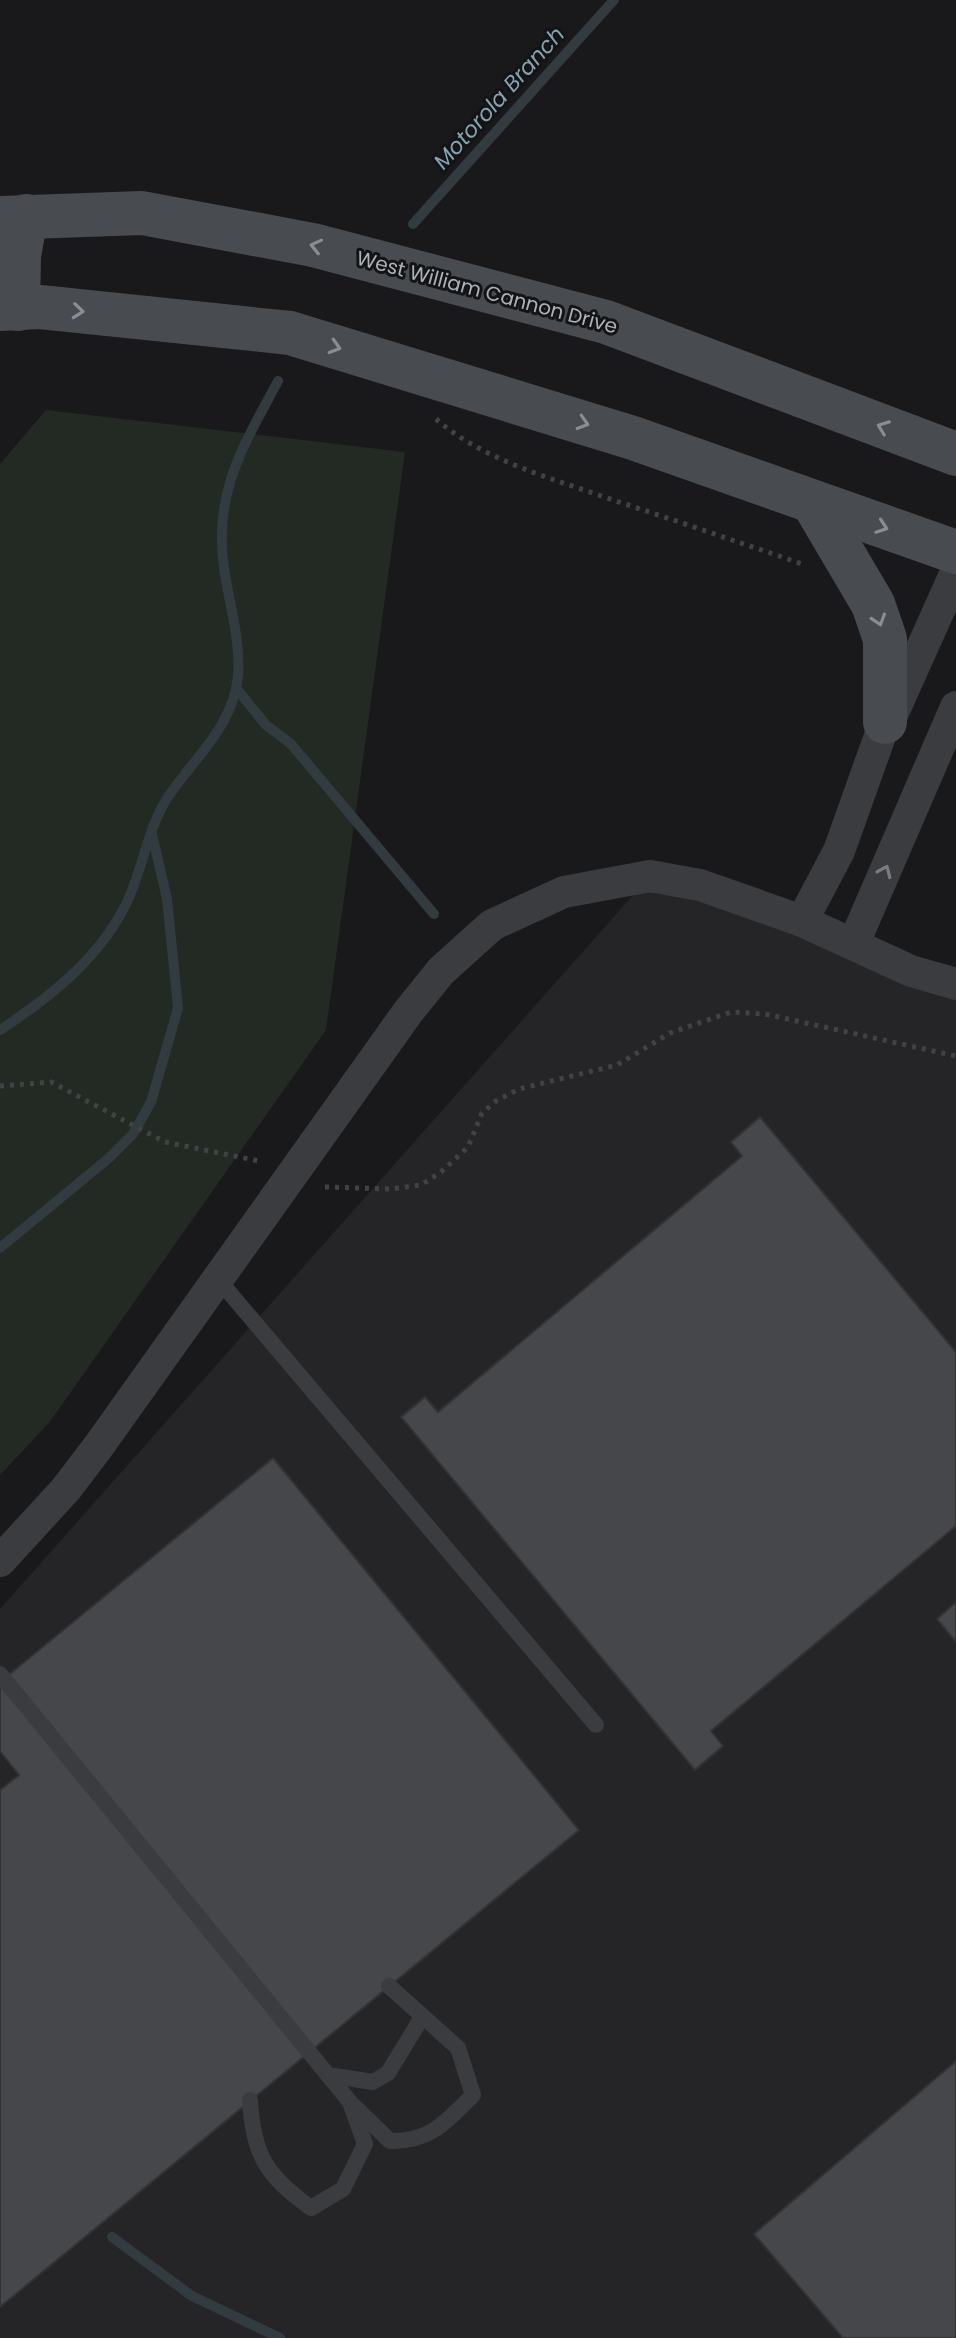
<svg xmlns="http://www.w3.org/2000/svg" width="956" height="2338" viewBox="0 0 956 2338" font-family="Poppins,sans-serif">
  <rect width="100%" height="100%" fill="#19191b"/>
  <path fill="#252527" d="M650 876 956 982V2338H0V1609Z"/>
  <path fill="#232a23" d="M46 410 405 452 326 1030 49 1423 0 1475V464Z"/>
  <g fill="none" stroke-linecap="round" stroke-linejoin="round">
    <g stroke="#313b40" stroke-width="10">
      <path d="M413 224 614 0"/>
      <path d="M236 688 266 725 291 744 434 914"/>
      <path d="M0 1030C49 998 97 960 124 908 142 874 146 833 166 800 192 760 234 726 238 676 241 641 229 603 224 568 213 492 244 445 278 381"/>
      <path d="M0 1248 109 1158 133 1134 151 1102 178 1008 167 899 152 834"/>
      <path d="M112 2237 192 2296 280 2338"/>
    </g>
  </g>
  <g fill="#46474a" stroke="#333336" stroke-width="2">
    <path d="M760 1117 956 1352V1526L711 1731 723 1746 695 1770 401 1417 425 1397 438 1412 742 1156 731 1142Z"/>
    <path d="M273 1458 579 1830 0 2307V1790L19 1775 0 1751V1682Z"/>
    <path d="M956 1602V1642L937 1619Z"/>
    <path d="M956 2061V2338H843L754 2234Z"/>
  </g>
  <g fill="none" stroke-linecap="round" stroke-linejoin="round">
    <g stroke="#404346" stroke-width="5" stroke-dasharray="4 6" stroke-linecap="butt">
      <path d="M436 419C484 461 554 479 613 500 677 521 741 543 805 565"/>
      <path d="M0 1086 51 1082 165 1142 259 1161"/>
      <path d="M325 1187 391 1189 421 1185 441 1172 468 1147 482 1113 496 1101 519 1089 617 1065 670 1033 731 1012 765 1014 956 1056"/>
    </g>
    <g stroke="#3a3c3f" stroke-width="16">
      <path d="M217 1278 596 1725"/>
      <path d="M0 1674 350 2102 365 2144 343 2189 311 2208C267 2176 253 2156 250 2100"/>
      <path d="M328 2075 373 2082 388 2073 421 2019"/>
      <path d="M354 2106 390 2141C430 2142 446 2122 473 2095L458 2048 389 1986"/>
    </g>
    <g stroke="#3a3c3f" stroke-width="32">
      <path d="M802 921 839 851 885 722 892 715 956 572"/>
      <path d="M854 943 956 707"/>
      <path d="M0 1561 66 1489 98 1447 408 1012 441 971 492 925 564 892 650 876 700 885 802 921 911 971 956 984"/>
    </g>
    <g stroke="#484b4f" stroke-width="44">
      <path d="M0 218 142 213 313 245 606 322 956 454"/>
      <path d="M0 309 40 307 290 333 633 438 956 552"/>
      <path d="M18 309 19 256 26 216"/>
      <path d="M814 504 873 604 885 639V722"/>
    </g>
  </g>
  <defs><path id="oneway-chevron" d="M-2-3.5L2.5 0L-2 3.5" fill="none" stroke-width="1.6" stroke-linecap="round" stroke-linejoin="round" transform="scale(2)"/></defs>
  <g stroke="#898e94">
    <use href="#oneway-chevron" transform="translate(316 246) rotate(-167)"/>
    <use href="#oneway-chevron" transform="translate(78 311) rotate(6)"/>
    <use href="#oneway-chevron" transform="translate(335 347) rotate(17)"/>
    <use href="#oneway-chevron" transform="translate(583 423) rotate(17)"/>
    <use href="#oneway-chevron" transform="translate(883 427) rotate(-159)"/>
    <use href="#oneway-chevron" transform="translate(882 527) rotate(19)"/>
    <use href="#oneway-chevron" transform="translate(879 620) rotate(72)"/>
  </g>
  <use stroke="#797d82" href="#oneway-chevron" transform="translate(885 871) rotate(-66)"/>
  <g text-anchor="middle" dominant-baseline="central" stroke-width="6" stroke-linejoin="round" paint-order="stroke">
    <g font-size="20" fill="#acb2b9" stroke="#141416">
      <text transform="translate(487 292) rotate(15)">West William Cannon Drive</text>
    </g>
    <g font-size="22" font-style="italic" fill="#86a3b1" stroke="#141416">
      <text transform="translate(499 98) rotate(-48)">Motorola Branch</text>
    </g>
  </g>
</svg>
